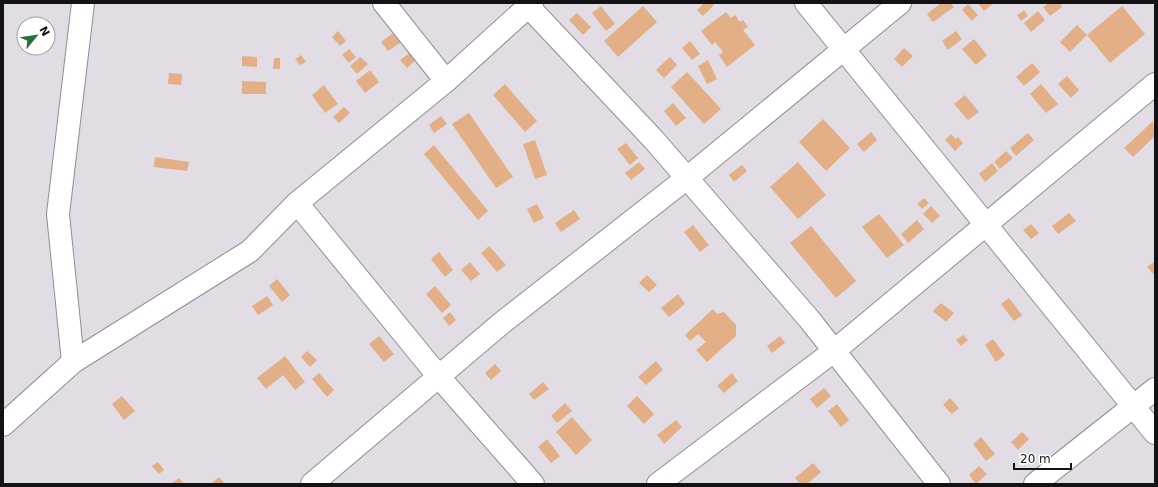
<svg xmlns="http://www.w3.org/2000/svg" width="1158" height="487" viewBox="0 0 1158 487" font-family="'DejaVu Sans',sans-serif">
  <rect width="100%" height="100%" fill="#e2dde4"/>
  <g fill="#e2af86">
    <path d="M704 3H711L714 5 703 16 697 10Z"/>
    <path d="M941 3H951L954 7 933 22 927 14Z"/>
    <path d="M978 3H994L984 11Z"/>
    <path d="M1049 3H1060L1062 7 1050 16 1043 7Z"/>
    <path d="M968 4 978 15 972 21 962 10Z"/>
    <path d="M601 6 615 24 606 31 592 13Z"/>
    <path d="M643 6 657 22 618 57 604 41Z"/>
    <path d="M1122 6 1145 34 1110 63 1087 35Z"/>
    <path d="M1024 10 1028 16 1021 21 1017 15Z"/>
    <path d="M1038 11 1045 20 1031 32 1024 23Z"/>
    <path d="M726 12 731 18 735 15 740 22 743 20 748 27 743 30 755 45 727 67 719 55 723 52 715 42 712 45 701 31Z"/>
    <path d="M577 13 591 27 583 35 569 20Z"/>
    <path d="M1077 25 1087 35 1070 52 1060 42Z"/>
    <path d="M338 31 346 41 340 46 332 37Z"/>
    <path d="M956 31 962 39 948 50 942 41Z"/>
    <path d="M393 33 400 43 388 51 381 42Z"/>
    <path d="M974 39 987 55 976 65 962 49Z"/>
    <path d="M690 41 700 54 692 60 682 48Z"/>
    <path d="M904 48 913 56 902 67 894 59Z"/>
    <path d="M349 49 356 57 349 63 342 55Z"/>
    <path d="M411 52 417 59 407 68 400 60Z"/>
    <path d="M301 55 306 62 300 65 295 59Z"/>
    <path d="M242 56 257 57V67L242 66Z"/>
    <path d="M360 57 368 64 357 74 350 66Z"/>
    <path d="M670 57 677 65 664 78 656 70Z"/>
    <path d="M274 58H280V69H273Z"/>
    <path d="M708 60 717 79 707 84 698 66Z"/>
    <path d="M1032 63 1040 72 1024 86 1016 77Z"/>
    <path d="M370 70 379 82 365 93 356 81Z"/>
    <path d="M687 72 721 109 704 124 671 87Z"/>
    <path d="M169 73 182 74 181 85 168 84Z"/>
    <path d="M1067 76 1079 90 1071 98 1058 84Z"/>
    <path d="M242 81 266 82V94H242Z"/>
    <path d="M505 84 537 121 525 132 493 95Z"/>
    <path d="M1041 84 1058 104 1046 113 1030 94Z"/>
    <path d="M324 85 338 104 325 113 312 95Z"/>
    <path d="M965 95 979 112 968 120 954 104Z"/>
    <path d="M673 103 686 118 676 126 664 111Z"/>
    <path d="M344 107 350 113 339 123 333 117Z"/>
    <path d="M469 113 513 177 496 188 452 124Z"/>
    <path d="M441 116 447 124 434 133 429 125Z"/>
    <path d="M823 119 850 148 826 171 799 142Z"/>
    <path d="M1153 121 1155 136 1133 157 1124 148Z"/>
    <path d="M871 132 877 140 864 152 857 144Z"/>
    <path d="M1028 133 1034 140 1016 156 1010 148Z"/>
    <path d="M951 134 956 139 958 137 963 143 955 151 945 140Z"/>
    <path d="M535 140 547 175 535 179 523 144Z"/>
    <path d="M626 143 638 158 630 165 617 149Z"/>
    <path d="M434 145 488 211 478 220 424 154Z"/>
    <path d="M1006 151 1013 158 1000 169 994 162Z"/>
    <path d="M155 157 189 162 187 171 154 167Z"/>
    <path d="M639 162 645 169 631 180 625 173Z"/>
    <path d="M798 162 826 195 798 219 770 187Z"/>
    <path d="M992 163 998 171 985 182 979 174Z"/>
    <path d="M742 165 747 171 734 182 729 175Z"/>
    <path d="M924 198 929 203 922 209 917 204Z"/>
    <path d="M537 204 544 218 534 223 527 209Z"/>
    <path d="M931 206 940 216 932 223 923 214Z"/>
    <path d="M574 210 580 219 561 232 555 223Z"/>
    <path d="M1069 213 1076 221 1058 234 1052 226Z"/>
    <path d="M879 214 904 245 887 258 862 227Z"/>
    <path d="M917 220 924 229 908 243 901 234Z"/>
    <path d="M1031 224 1039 233 1031 239 1023 230Z"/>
    <path d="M693 225 709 245 700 252 684 232Z"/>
    <path d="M811 226 856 281 836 298 790 243Z"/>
    <path d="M489 246 506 265 497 272 481 253Z"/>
    <path d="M439 252 453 270 445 277 431 259Z"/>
    <path d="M1155 261V276L1147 267Z"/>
    <path d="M470 262 480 274 471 281 461 270Z"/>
    <path d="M647 275 657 285 649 292 639 283Z"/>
    <path d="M277 279 290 295 282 302 269 286Z"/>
    <path d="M435 286 451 305 442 313 426 294Z"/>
    <path d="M678 294 685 304 669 317 661 308Z"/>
    <path d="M267 296 273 305 258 315 252 306Z"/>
    <path d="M1009 298 1022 315 1014 321 1001 304Z"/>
    <path d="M941 303 954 313 946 322 933 311Z"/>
    <path d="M713 309 717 314 724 312 736 325V336L707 362 696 350 706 342 698 334 690 341 685 335Z"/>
    <path d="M450 312 456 320 449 326 443 318Z"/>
    <path d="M963 335 968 340 961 346 956 340Z"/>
    <path d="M379 336 394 354 384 362 369 344Z"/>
    <path d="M780 336 785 343 772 353 767 346Z"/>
    <path d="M993 339 1005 355 996 362 985 345Z"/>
    <path d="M307 351 317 360 310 367 301 357Z"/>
    <path d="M285 356 305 382 295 390 283 375 266 389 257 378Z"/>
    <path d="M656 361 663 370 646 385 638 377Z"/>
    <path d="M495 364 501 371 491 380 485 373Z"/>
    <path d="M319 373 334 390 327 397 312 379Z"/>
    <path d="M732 373 738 381 724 393 717 386Z"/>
    <path d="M543 382 549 389 534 400 529 394Z"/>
    <path d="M824 388 831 396 817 408 810 399Z"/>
    <path d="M122 396 135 411 124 420 112 404Z"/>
    <path d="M637 396 654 414 644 424 627 406Z"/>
    <path d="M950 398 959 408 952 414 943 405Z"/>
    <path d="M565 403 572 411 557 423 551 416Z"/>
    <path d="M837 404 849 420 841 427 828 411Z"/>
    <path d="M572 417 592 440 576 455 556 432Z"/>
    <path d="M676 420 682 427 664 444 657 435Z"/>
    <path d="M1022 432 1029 439 1018 450 1011 442Z"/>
    <path d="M981 437 995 454 986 461 973 444Z"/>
    <path d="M547 439 560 456 551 463 538 447Z"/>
    <path d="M158 462 164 470 159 474 152 466Z"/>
    <path d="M813 463 821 472 807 484H800L795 478Z"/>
    <path d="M979 466 987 474 976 484 969 475Z"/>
    <path d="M219 477 225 484H211Z"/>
    <path d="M179 478 184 484H171Z"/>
  </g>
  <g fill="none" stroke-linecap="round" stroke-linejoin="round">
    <defs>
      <g id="minor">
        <path d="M384 3 446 81"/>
        <path d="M529 3 528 6 654 140 809 319 939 484"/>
        <path d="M806 3 1155 433"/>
        <path d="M297 203 439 377 533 484"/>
        <path d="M73 362 58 214 83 3"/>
        <path d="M3 425 73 362 250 251 297 203 446 81 532 3"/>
        <path d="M312 484 503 322 687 178 900 3"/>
        <path d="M658 484 834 351 1155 84"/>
        <path d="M1035 484 1155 389"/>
      </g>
    </defs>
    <use href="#minor" stroke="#918d93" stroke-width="24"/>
    <use href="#minor" stroke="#fff" stroke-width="22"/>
  </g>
  <rect width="1158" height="487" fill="none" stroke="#131214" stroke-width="8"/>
  <g transform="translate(36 36) rotate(61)"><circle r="19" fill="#ffffff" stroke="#a1a0a1"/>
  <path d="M0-3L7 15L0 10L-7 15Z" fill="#28703d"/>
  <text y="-6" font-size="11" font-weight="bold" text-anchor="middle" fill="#131214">N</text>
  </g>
  <path d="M1014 463v6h57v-6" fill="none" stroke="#131214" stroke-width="2"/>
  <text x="1020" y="463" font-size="12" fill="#131214" stroke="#ffffff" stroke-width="3" paint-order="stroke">20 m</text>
</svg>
